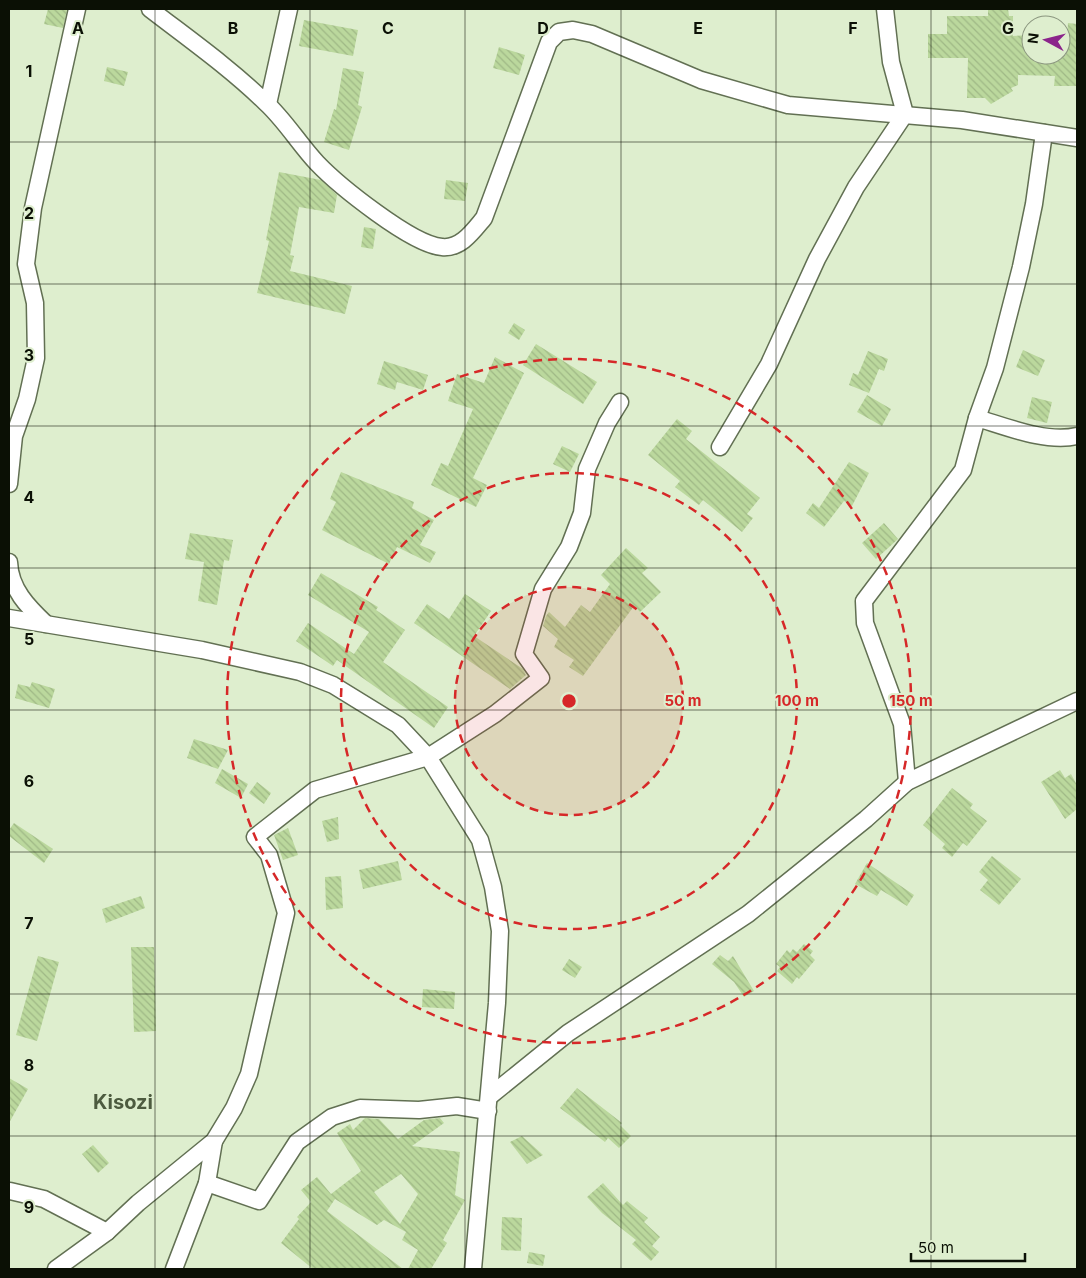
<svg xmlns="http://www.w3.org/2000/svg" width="1086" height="1278" viewBox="0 0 1086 1278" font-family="Inter,sans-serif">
  <defs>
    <pattern id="building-back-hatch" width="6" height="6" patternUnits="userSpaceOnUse" patternTransform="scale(1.25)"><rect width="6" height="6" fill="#bbd89d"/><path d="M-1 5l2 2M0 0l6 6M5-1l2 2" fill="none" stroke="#9fb886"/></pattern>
  </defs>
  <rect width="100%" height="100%" fill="#deeece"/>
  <g fill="url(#building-back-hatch)" fill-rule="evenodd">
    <path d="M48 9H67L63 28 44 24Z"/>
    <path d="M988 9H1008L1009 16H1013V36L1031 35V55H1066L1068 23 1077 24V86H1054L1055 76 1018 75V85L1011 88 1013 91 991 104 985 98H967L968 58H928V34H947V16H988Z"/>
    <path d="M304 20 358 30 353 56 299 46Z"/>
    <path d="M499 47 525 55 519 75 493 68Z"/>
    <path d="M107 67 128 72 124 86 104 81Z"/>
    <path d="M343 68 364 72 358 105 362 107 349 150 324 142 334 109 336 110Z"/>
    <path d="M279 172 321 180 337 195 334 213 299 207 290 255 294 256 290 271 352 286 345 314 257 293 269 241 266 240Z"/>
    <path d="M446 180 468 183 465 201 444 199Z"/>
    <path d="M364 227 376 229 373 249 361 247Z"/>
    <path d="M514 323 525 330 519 340 508 333Z"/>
    <path d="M536 344 597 382 583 404 523 365Z"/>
    <path d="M1023 350 1045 360 1038 376 1016 367Z"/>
    <path d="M868 351 888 359 884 371 879 369 869 393 849 385 853 373 858 375Z"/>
    <path d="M495 357 524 373 473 478 487 485 476 507 431 485 441 463 448 466 473 409 448 401 457 374 484 383Z"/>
    <path d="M384 361 428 375 423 390 397 382 395 390 377 384Z"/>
    <path d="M867 395 891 409 882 426 857 412Z"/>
    <path d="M1032 397 1052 402 1047 423 1027 418Z"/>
    <path d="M677 419 692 431 686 439 760 498 747 514 753 518 742 532 703 500 699 505 675 487 680 481 648 455Z"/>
    <path d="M562 446 579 454 570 472 553 464Z"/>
    <path d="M849 462 869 473 852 506 844 501 824 527 806 513 813 503 819 508Z"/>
    <path d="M341 472 414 502 412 508 434 520 420 545 436 552 430 563 397 547 389 564 322 530 336 502 330 499Z"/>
    <path d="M884 523 898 539 876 559 862 543Z"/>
    <path d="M190 533 233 540 229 561 224 560 217 605 198 601 204 562 185 559Z"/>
    <path d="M626 548 648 568 642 573 661 592 640 612 634 606 583 676 569 667 574 660 554 647 558 639 543 626 546 616 549 612 565 627 581 605 590 612 610 584 601 575Z"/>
    <path d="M321 573 378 607 376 610 405 630 383 662 448 707 434 728 337 660 333 666 296 641 308 623 354 654 369 632 308 595Z"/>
    <path d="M465 594 491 611 474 636 523 669 526 675 510 689 414 623 427 604 449 619Z"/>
    <path d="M32 682 55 689 49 708 15 698 18 684 30 687Z"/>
    <path d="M194 739 228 750 218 769 187 758Z"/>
    <path d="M222 769 248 784 241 798 215 783Z"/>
    <path d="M1060 770 1065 778 1071 774 1077 785V809L1065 819 1041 782Z"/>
    <path d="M257 782 271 793 264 804 249 793Z"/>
    <path d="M952 788 973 804 970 808 987 821 967 846 963 843 952 857 942 848 945 844 923 825Z"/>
    <path d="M338 817 339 839 327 842 322 821Z"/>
    <path d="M14 823 53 849 44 863 9 836V830Z"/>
    <path d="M288 828 298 855 283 860 274 835Z"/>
    <path d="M992 856 1021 879 999 905 980 890 988 880 979 872Z"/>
    <path d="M398 861 402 880 363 889 359 870Z"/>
    <path d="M867 863 914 895 907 906 881 890 877 896 855 884Z"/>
    <path d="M341 876 343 908 326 910 325 877Z"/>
    <path d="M141 896 145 908 106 923 102 909Z"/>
    <path d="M804 944 813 951 810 955 815 960 799 979 797 977 792 984 777 971 780 967 776 964 787 950 790 953 793 949 797 952Z"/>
    <path d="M131 947H154L156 1031 134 1032Z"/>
    <path d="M720 955 728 961 733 956 754 991 744 997 734 982 712 964Z"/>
    <path d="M38 956 59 962 37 1041 16 1035Z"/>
    <path d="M569 959 582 967 575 978 562 970Z"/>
    <path d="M423 989 455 992 454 1009 422 1007Z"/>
    <path d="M9 1078 28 1089 9 1123Z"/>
    <path d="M577 1088 622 1123 620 1125 631 1136 619 1148 608 1138 605 1142 560 1108Z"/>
    <path d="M365 1118 379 1119 398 1139 424 1120 440 1118 444 1123 412 1146 460 1152 455 1195 465 1200 443 1240 447 1243 431 1269H408L418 1250 402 1240 406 1232 384 1220 377 1225 335 1199 327 1211 403 1269H313L281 1243 299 1219 297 1217 311 1202 301 1190 317 1177 331 1194 361 1171 337 1133 350 1124 353 1130ZM401 1174 418 1194 400 1224 374 1192Z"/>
    <path d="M522 1136 543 1155 527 1164 510 1142Z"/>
    <path d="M93 1145 109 1163 98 1173 82 1154Z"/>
    <path d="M603 1183 623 1205 627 1201 648 1218 644 1222 660 1237 652 1246 659 1252 651 1261 632 1244 636 1240 602 1213 587 1197Z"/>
    <path d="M502 1217 522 1218 521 1251 501 1250Z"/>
    <path d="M529 1252 545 1255 543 1266 527 1263Z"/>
  </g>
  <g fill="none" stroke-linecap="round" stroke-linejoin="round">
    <defs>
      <g id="minor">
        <path d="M150 9C189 39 230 68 265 102 285 120 299 144 317 163 338 185 412 245 442 247 461 249 473 231 484 218L549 42 559 32 573 30 592 34 701 80 788 105 962 120 1077 138"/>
        <path d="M268 104 289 9"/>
        <path d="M977 418C1007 427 1046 443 1077 436"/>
        <path d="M720 447 769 364 817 259 856 187 905 114 891 62 885 9"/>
        <path d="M9 484 14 436 27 399 36 358 35 303 26 264 33 208 77 9"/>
        <path d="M9 562C10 589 28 607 46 624"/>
        <path d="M9 618 202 650 300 672 333 685 398 725 428 757 480 840 493 887 500 931 497 1003 473 1269"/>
        <path d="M907 782 902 724 865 623 864 601 963 470 977 418 995 368 1021 267 1034 204 1044 133"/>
        <path d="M490 1096 568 1033 748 914 866 819 907 782 1077 701"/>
        <path d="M207 1183 259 1201 297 1142 332 1117 360 1108 419 1110 457 1106 488 1111"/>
        <path d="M10 1191 44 1199 107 1232"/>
        <path d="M56 1269 107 1232 138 1203 214 1141 234 1108 249 1074 286 913 269 855 255 837 315 790 428 757 495 714 541 678 524 654 543 589 569 547 582 513 587 469 607 423 620 402"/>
        <path d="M174 1269 207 1183 214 1141"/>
      </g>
    </defs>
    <use href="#minor" stroke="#627053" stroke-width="19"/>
    <use href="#minor" stroke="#fff" stroke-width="16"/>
  </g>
  <path fill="none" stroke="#0b1005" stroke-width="1" stroke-opacity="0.55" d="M155 9V1269M310 9V1269M465 9V1269M621 9V1269M776 9V1269M931 9V1269M9 142H1077M9 284H1077M9 426H1077M9 568H1077M9 710H1077M9 852H1077M9 994H1077M9 1136H1077"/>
  <circle cx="569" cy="701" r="114" fill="#d62828" fill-opacity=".12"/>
  <g fill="none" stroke="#d62828" stroke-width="2.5" stroke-dasharray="9 6">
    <circle cx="569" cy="701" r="114"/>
    <circle cx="569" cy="701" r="228"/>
    <circle cx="569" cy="701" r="342"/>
  </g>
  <g text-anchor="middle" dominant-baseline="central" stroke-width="4" stroke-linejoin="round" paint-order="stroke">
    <g font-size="20" font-weight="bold" fill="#4d5b3f" stroke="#deeece">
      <text x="123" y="1102">Kisozi</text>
    </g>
  </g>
  <g font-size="16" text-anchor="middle" font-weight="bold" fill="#0b1005" stroke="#deeece" stroke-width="4" stroke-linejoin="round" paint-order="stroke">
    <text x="78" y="34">A</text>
    <text x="233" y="34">B</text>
    <text x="388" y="34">C</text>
    <text x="543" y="34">D</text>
    <text x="698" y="34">E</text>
    <text x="853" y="34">F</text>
    <text x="1008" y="34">G</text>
    <text x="29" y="77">1</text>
    <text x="29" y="219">2</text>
    <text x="29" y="361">3</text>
    <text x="29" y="503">4</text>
    <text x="29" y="645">5</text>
    <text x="29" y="787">6</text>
    <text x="29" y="929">7</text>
    <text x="29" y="1071">8</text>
    <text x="29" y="1213">9</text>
  </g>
  <circle cx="569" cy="701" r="8" fill="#d62828" stroke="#deeece" stroke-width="2.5"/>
  <g font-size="15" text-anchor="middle" font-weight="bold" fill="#d62828" stroke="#deeece" stroke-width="4" stroke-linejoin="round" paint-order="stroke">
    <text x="683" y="706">50 m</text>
    <text x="797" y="706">100 m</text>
    <text x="911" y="706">150 m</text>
  </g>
  <rect width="1086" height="1278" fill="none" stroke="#0b1005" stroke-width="20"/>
  <g transform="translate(1046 40) rotate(277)"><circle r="24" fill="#deeece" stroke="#8a957e"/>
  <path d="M0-4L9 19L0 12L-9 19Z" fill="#8b248b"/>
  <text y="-8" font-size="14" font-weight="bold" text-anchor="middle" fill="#0b1005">N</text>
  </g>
  <path d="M911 1253v8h114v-8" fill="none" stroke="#0b1005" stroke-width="2.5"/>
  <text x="918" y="1253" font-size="15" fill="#0b1005" stroke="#deeece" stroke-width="4" paint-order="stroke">50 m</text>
</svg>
